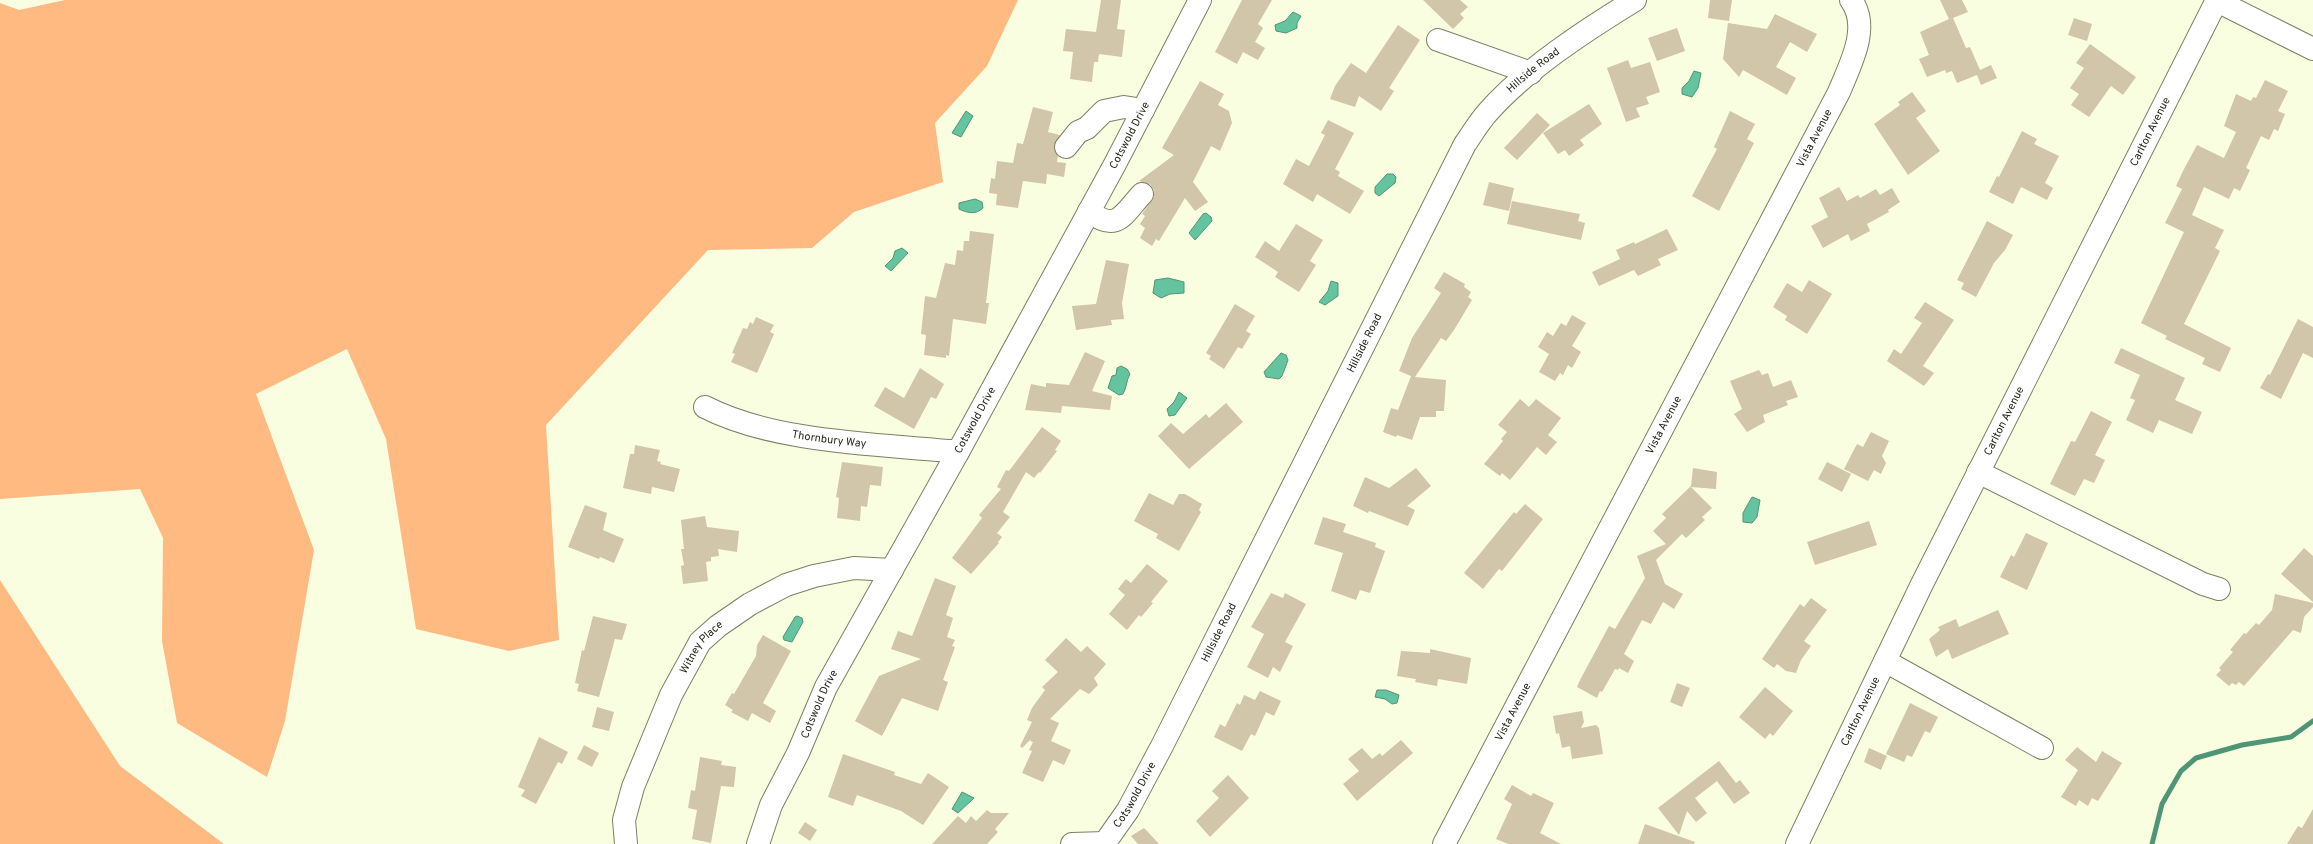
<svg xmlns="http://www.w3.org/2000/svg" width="2313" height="844" viewBox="0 0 2313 844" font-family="Overpass,sans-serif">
  <rect width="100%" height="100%" fill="#fafee0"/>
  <g fill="#feba81">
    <path d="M65 0H1018L987 66 935 123 943 182 854 212 812 248 708 250 546 425 559 640 509 651 416 629 386 439 347 349 256 394 314 550 285 721 267 777 177 723 162 641 163 538 140 489 0 499V3L19 10Z"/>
    <path d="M0 580 120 766 224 844H0Z"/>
  </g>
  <g fill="#64c49f" stroke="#519577">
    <path d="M1293 12 1301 16 1297 23V28L1286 33 1276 31 1275 25 1285 21Z"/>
    <path d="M1694 71 1701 73 1698 88 1692 97 1682 94V88L1689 81Z"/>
    <path d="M966 111 973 116 961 137 952 133Z"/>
    <path d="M1387 174H1393L1396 177 1395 183 1379 196 1375 193V187Z"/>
    <path d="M975 199 982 202 983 208C976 215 967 213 959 209V203Z"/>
    <path d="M1206 213 1211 217 1212 221 1195 240 1189 233 1203 214Z"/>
    <path d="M902 248 908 253 891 271 885 266 893 258 895 251Z"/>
    <path d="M1168 278 1184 282V293L1170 294 1161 298 1153 293 1155 280Z"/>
    <path d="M1331 281 1338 283V296L1325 305 1319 302 1328 291Z"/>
    <path d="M1281 353 1286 355 1288 360 1282 376 1279 379 1266 377 1264 372Z"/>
    <path d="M1121 366 1127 369 1130 374C1126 381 1127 387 1123 394L1119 395 1108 388 1112 376 1116 375 1117 368Z"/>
    <path d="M1179 392 1187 398 1175 415 1169 416 1167 409 1174 402Z"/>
    <path d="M1752 497 1760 500 1757 517 1752 523 1743 522V513Z"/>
    <path d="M797 616 802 618 803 622 792 642 784 640 783 637 795 617Z"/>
    <path d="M1377 690H1386L1399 695 1397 703 1392 704 1385 699 1375 697Z"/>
    <path d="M962 792 974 798 958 813 952 809Z"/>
  </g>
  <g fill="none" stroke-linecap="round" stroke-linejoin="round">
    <path stroke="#519577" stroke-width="5" d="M2152 844 2162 804 2181 771 2196 758 2242 745 2291 737 2313 721"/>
  </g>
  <g fill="#d1c5aa">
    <path d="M1101 0H1121L1117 29 1125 30 1122 57 1099 54 1098 62H1094L1092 82 1070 79 1073 52 1063 51 1066 29 1096 32Z"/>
    <path d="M1242 0H1272L1258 24 1263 28 1255 42 1265 48 1258 60 1243 52 1237 64 1215 52Z"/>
    <path d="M1423 0H1460L1468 7 1460 14 1464 18 1453 29Z"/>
    <path d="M1710 0H1732L1729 21 1708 18Z"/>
    <path d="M1940 0H1962L1968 12 1953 18 1966 48 1970 47 1980 70 1991 65 1997 78 1981 85 1977 75 1957 83 1952 71 1946 73 1945 70 1927 77 1919 59 1929 55 1920 32 1949 19Z"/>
    <path d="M1775 14 1817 34 1807 52 1790 42 1776 67 1796 78 1787 95 1743 70 1739 77 1723 59 1728 23 1767 29Z"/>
    <path d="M2074 18 2092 24 2087 41 2068 35Z"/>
    <path d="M1398 25 1420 40 1389 88 1394 91 1381 111 1359 96 1355 107 1330 99 1335 86 1351 63 1366 73Z"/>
    <path d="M1677 28 1685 51 1657 61 1648 38Z"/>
    <path d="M2090 44 2136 77 2123 95 2111 86 2089 117 2071 105 2079 94 2070 88 2084 68 2076 63Z"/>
    <path d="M1628 60 1631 68 1650 62 1660 92 1646 97 1649 104 1636 108 1640 117 1626 122 1607 68Z"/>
    <path d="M2265 80 2288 91 2278 111 2285 114 2278 131 2274 129 2269 140 2261 136 2246 168 2250 170 2240 191 2234 188 2229 199 2204 187 2192 215 2224 230 2215 248 2220 251 2184 324 2231 348 2220 372 2202 364 2205 358 2165 339 2167 336 2141 323 2184 232 2165 223 2182 189 2176 186 2184 169 2197 145 2224 158 2236 132 2224 126 2236 94 2251 101 2253 97 2256 98Z"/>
    <path d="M1200 81 1224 94 1218 105 1229 111 1232 123 1220 151 1211 146 1193 182 1208 202 1195 211 1185 198 1159 241 1156 239 1152 246 1140 238 1145 228 1140 224 1145 216 1142 214 1154 197V190L1150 184 1139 181 1174 155 1162 148Z"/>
    <path d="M1912 92 1926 111 1916 118 1940 151 1908 175 1874 124 1900 105 1898 102Z"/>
    <path d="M1589 104 1602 124 1580 140 1584 145 1569 156 1565 150 1558 154 1543 133Z"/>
    <path d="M1033 107 1053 112 1048 132 1060 135 1054 146 1058 156 1057 162 1066 163 1064 177 1047 174 1046 184 1023 181 1018 208 996 205 997 194 989 193 991 178 995 179 997 161 1013 163 1017 143 1023 144Z"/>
    <path d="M1730 111 1755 124 1747 139 1754 143 1719 211 1692 196 1717 149 1714 147Z"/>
    <path d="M1537 113 1550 125 1517 160 1504 148Z"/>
    <path d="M1328 120 1354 133 1335 169 1340 172 1338 176 1364 191 1350 214 1317 194 1313 202 1283 184 1296 159 1309 166 1325 135 1321 133Z"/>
    <path d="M2022 131 2037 139 2034 144 2059 156 2045 183 2053 188 2047 200 2021 187 2013 204 1989 192 1997 176 1999 177Z"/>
    <path d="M1489 182 1514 188 1509 211 1483 205Z"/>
    <path d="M1839 187 1847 201 1858 195 1860 198 1876 189 1880 195 1892 188 1900 202 1888 210 1889 212 1867 224 1870 231 1851 241 1848 234 1823 248 1811 226 1828 217 1819 198Z"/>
    <path d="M1512 201 1580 214 1578 221 1585 223 1581 240 1507 224Z"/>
    <path d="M1987 221 2013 235 2005 250 1994 263 1976 297 1961 289 1964 283 1957 280Z"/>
    <path d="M1296 224 1323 240 1310 261 1316 265 1299 292 1275 277 1278 272 1255 257 1265 241 1279 251Z"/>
    <path d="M1667 229 1678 250 1658 259 1661 265 1638 276 1634 270 1599 286 1592 272 1620 259 1616 250 1634 242 1635 244Z"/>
    <path d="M970 231 994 234 986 303H989L986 324 953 319 949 356 946 355V358L924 355 926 335 921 334 925 296 936 298 945 263 955 265 957 250 963 251 964 241H969Z"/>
    <path d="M1106 260 1129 264 1122 303 1124 319 1111 320 1112 325 1076 330 1072 306 1096 304Z"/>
    <path d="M1444 272 1465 284 1464 287 1471 292 1468 297 1472 300 1454 330 1446 341 1441 338 1415 377 1446 380 1444 411H1436V417H1420L1412 440 1397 435 1396 437 1383 432 1391 408 1398 410 1411 376 1399 371 1412 338 1441 293 1434 288Z"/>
    <path d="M1809 280 1832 294 1807 334 1785 320 1787 316 1773 307 1787 283 1802 292Z"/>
    <path d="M1925 302 1954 320 1923 366 1934 373 1924 386 1887 361 1894 349 1901 354 1922 323 1914 318Z"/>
    <path d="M1235 304 1255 316 1246 331 1251 334 1242 349 1238 347 1224 369 1209 359 1211 356 1206 353Z"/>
    <path d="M1572 315 1586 323 1572 346 1581 352 1572 368 1568 365 1563 375 1560 373 1555 381 1539 372 1549 354 1538 347 1547 332 1553 336 1561 323 1566 326Z"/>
    <path d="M756 317 774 325 770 332 774 334 757 373 731 362 735 354 732 353 743 328 747 329 750 322 753 324Z"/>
    <path d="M2298 319 2313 327V358L2303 353 2281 399 2260 388 2268 374 2270 375Z"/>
    <path d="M2121 348 2185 378 2175 400 2202 412 2192 434 2159 420 2153 433 2126 420 2135 400 2130 398 2140 375 2114 363Z"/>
    <path d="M1085 352 1105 361 1092 391 1112 396 1110 410 1062 406 1061 413 1025 410 1031 384 1046 387V383L1069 385Z"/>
    <path d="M920 368 944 384 936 399 931 397 914 429 874 406 885 387 904 398Z"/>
    <path d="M1759 370 1762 375 1768 373 1773 387 1791 380 1798 397 1786 401 1788 405 1763 415 1765 422 1747 432 1734 414 1742 409 1730 381Z"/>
    <path d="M1520 399 1529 407 1536 399 1561 418 1548 435 1557 442 1546 455 1537 447 1510 480 1502 473 1500 476 1484 464 1503 441 1501 439 1507 432 1498 425Z"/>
    <path d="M1226 403 1243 422 1189 469 1158 436 1171 423 1183 434 1206 414 1209 418Z"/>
    <path d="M2091 411 2112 422 2095 455 2105 460 2094 483 2084 479 2075 496 2050 484 2071 441 2075 442Z"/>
    <path d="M1042 427 1061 441 1055 450 1057 451 1040 473 1039 472 1034 478 1026 472 1003 512 1010 517 997 533 1002 537 998 542 999 543 971 574 952 558 982 518 979 515 1001 489 997 487 1006 470 1009 471Z"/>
    <path d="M1871 432 1889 441 1882 456 1886 463 1881 474 1874 470 1868 481 1844 469 1857 444 1863 447Z"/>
    <path d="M635 445 660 450 657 461 661 462 660 464 680 469 674 492 652 487 651 494 623 488 630 454H634Z"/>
    <path d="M842 462 883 467 881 486 870 485 867 507 861 506 860 521 837 518 839 498 836 497Z"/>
    <path d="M1827 462 1851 474 1842 492 1818 479Z"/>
    <path d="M1416 468 1431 486 1407 506 1415 510 1408 526 1369 511 1368 513 1353 506 1365 477 1389 488Z"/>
    <path d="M1693 468 1717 472 1716 489 1691 487 1712 508 1702 517 1705 520 1686 538 1682 534 1656 560 1665 584 1683 594 1674 609 1663 602 1651 624 1642 620 1624 654 1634 661 1628 673 1619 668 1618 670 1615 669 1602 692 1600 691 1597 698 1577 687 1580 680 1609 626 1615 629 1645 578 1637 556 1666 544 1653 531 1666 518 1662 514 1691 486Z"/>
    <path d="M1149 493 1173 505 1179 494H1185L1202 504 1199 510 1201 512 1179 551 1156 538 1158 534 1134 521Z"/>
    <path d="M1525 504 1543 519 1502 571 1499 569 1483 589 1464 573 1514 512 1516 514Z"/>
    <path d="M585 505 607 513 603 530 624 539 614 563 600 557 599 559 568 547Z"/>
    <path d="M705 516 707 527 739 531 737 552 718 549 719 556 711 557V561L706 562 708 581 683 584 681 566 684 565 681 549H684L681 520Z"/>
    <path d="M1323 517 1346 524 1343 532 1376 543 1375 547 1385 551 1370 593 1360 590 1356 600 1331 591 1343 553 1314 544Z"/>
    <path d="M1869 521 1877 545 1815 565 1807 542Z"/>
    <path d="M2026 533 2048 543 2027 590 2000 577 2011 555 2014 557Z"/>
    <path d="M2304 548 2313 556V602L2281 574Z"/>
    <path d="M1147 564 1168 581 1151 602 1153 603 1141 617 1139 615 1127 630 1109 614 1125 595 1118 589 1126 579 1131 583Z"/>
    <path d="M935 578 956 586 946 615 953 618 947 637 955 640 952 646 955 647 943 680 948 682 938 711 902 698 882 736 855 721 879 676 921 659 891 649 898 631 912 636Z"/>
    <path d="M1271 593 1283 598 1285 593 1306 604 1285 642 1293 646 1280 672 1273 667 1268 678 1247 667 1264 634 1251 627Z"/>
    <path d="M2275 594 2313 603V607L2304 617 2301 633 2293 630 2244 686 2239 682 2236 685 2232 683 2229 686 2216 675 2221 670 2219 668 2233 652 2230 650 2244 633 2246 634 2256 623 2259 625 2272 610Z"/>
    <path d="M1811 598 1827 610 1804 641 1811 646 1801 660 1796 673 1786 671 1777 664 1774 668 1762 659 1800 604 1804 607Z"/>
    <path d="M1998 610 2009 634 1952 659 1948 649 1936 657 1929 639 1940 630 1938 627 1956 619 1959 627Z"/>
    <path d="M593 616 627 624 622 640 615 639 599 697 577 691 579 684 575 683 582 650 584 651Z"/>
    <path d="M763 635 791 651 763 703 776 711 770 723 752 713 748 721 731 712 733 710 725 705 732 693 734 694 756 656 757 645Z"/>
    <path d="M1066 638 1081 652 1087 646 1106 664 1094 678 1098 685 1089 694 1080 689 1050 719 1059 723 1051 741 1071 750 1064 765 1053 760 1043 782 1022 773 1032 751 1029 750 1033 742 1030 741 1031 739 1022 748 1020 746 1032 722 1027 720 1032 708 1045 690 1042 687 1058 672 1045 660Z"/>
    <path d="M1430 649 1471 658 1467 684 1438 679 1437 686 1415 682 1416 679 1397 676 1401 651 1430 653Z"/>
    <path d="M1677 683 1690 688 1682 707 1670 702Z"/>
    <path d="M1765 687 1793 711 1773 736 1770 733 1765 739 1739 717Z"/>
    <path d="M1260 691 1281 701 1274 716 1266 712 1255 736 1251 734 1242 751 1214 737 1220 724 1225 727 1237 703 1240 705 1244 695 1255 700Z"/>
    <path d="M1910 703 1938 717 1930 733 1925 731 1912 757 1907 755 1904 762 1886 754Z"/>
    <path d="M597 707 614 712 609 731 592 727Z"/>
    <path d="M1582 711 1584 722 1581 728 1596 725 1599 728 1603 754 1572 759 1570 746 1562 748 1559 733 1556 734 1553 716Z"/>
    <path d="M539 737 568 752 562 764 558 762 536 804 521 796 525 790 518 787Z"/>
    <path d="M1401 740 1413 753 1357 801 1343 784 1359 771 1348 759 1362 748 1372 759 1380 753 1382 756Z"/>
    <path d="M584 745 599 753 592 767 577 759Z"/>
    <path d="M2077 747 2096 762 2102 751 2122 763 2098 801 2092 798 2088 806 2079 800 2076 806 2061 797 2078 770 2065 760Z"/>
    <path d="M1869 748 1887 756 1881 770 1864 762Z"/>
    <path d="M843 754 895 772 894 775 921 784 928 773 949 787 923 825 901 811 857 795 853 806 828 797Z"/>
    <path d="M700 757 722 761 721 765 736 767 734 787 721 786 711 843 692 839 697 810 688 808 691 790 695 791Z"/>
    <path d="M1719 761 1736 783 1740 780 1750 793 1734 804 1717 781 1695 798 1707 813 1696 822 1687 811 1679 835 1658 808Z"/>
    <path d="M1228 775 1249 798 1210 837 1196 821 1219 798 1212 791Z"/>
    <path d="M1512 785 1531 796 1533 793 1554 803 1540 833 1561 844H1508L1496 839 1512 804 1504 799Z"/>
    <path d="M2313 809V844H2287L2298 826 2302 828Z"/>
    <path d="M987 810 991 813H1009L995 829 998 832 987 844H932L958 816 966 823 971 816 976 821Z"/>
    <path d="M805 822 817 830 810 841 798 833Z"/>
    <path d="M1645 824 1695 842 1694 844H1638Z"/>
    <path d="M1144 828 1148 832 1159 844H1138L1131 836Z"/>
  </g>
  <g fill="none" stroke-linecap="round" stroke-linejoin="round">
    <defs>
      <g id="minor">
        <path d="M2217 1 2313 49"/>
        <path d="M1438 40 1531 73"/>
        <path d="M1066 147 1078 132 1087 128 1104 111 1124 107 1143 110"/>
        <path d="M1089 211C1117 234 1124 213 1142 194"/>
        <path id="s1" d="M705 407C775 443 880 444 958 452"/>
        <path d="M1978 472 2203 584 2219 589"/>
        <path d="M1885 661 2042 748"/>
        <path id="s2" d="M626 844 624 820 633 787 671 695 700 642 718 626 750 604 786 585 814 576 854 568 892 570"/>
        <path id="s3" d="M758 844 771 805 798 753 826 687 958 452 1115 164 1200 0"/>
        <path d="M1072 844 1105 843"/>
        <path id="s4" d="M1104 844 1128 810 1163 744 1465 144C1472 134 1479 122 1488 112 1526 69 1586 30 1635 0"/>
        <path id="s5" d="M1444 844 1839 92C1850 65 1871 27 1851 0"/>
        <path id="s6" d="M1797 844 1922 584 2217 0"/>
      </g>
    </defs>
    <use href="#minor" stroke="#7c7f64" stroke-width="24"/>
    <use href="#minor" stroke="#fff" stroke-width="22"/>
  </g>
  <g text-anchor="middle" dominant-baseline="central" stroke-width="3" stroke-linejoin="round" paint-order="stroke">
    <g font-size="11" fill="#25271b" stroke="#fff">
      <text stroke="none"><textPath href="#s4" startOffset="889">Hillside Road</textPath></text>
      <text stroke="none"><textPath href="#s6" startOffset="795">Carlton Avenue</textPath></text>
      <text stroke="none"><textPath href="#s3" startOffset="801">Cotswold Drive</textPath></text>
      <text stroke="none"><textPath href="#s5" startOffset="797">Vista Avenue</textPath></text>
      <text stroke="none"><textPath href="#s4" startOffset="565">Hillside Road</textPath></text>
      <text stroke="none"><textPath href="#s3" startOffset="477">Cotswold Drive</textPath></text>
      <text stroke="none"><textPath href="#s6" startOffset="471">Carlton Avenue</textPath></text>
      <text stroke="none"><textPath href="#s5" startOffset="473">Vista Avenue</textPath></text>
      <text stroke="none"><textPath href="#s1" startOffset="129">Thornbury Way</textPath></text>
      <text stroke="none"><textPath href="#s4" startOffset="241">Hillside Road</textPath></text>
      <text stroke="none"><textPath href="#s2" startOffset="215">Witney Place</textPath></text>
      <text stroke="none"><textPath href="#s3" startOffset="153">Cotswold Drive</textPath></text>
      <text stroke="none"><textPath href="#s6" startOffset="147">Carlton Avenue</textPath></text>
      <text stroke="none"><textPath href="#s5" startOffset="149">Vista Avenue</textPath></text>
      <text stroke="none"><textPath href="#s4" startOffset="58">Cotswold Drive</textPath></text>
    </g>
  </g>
</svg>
